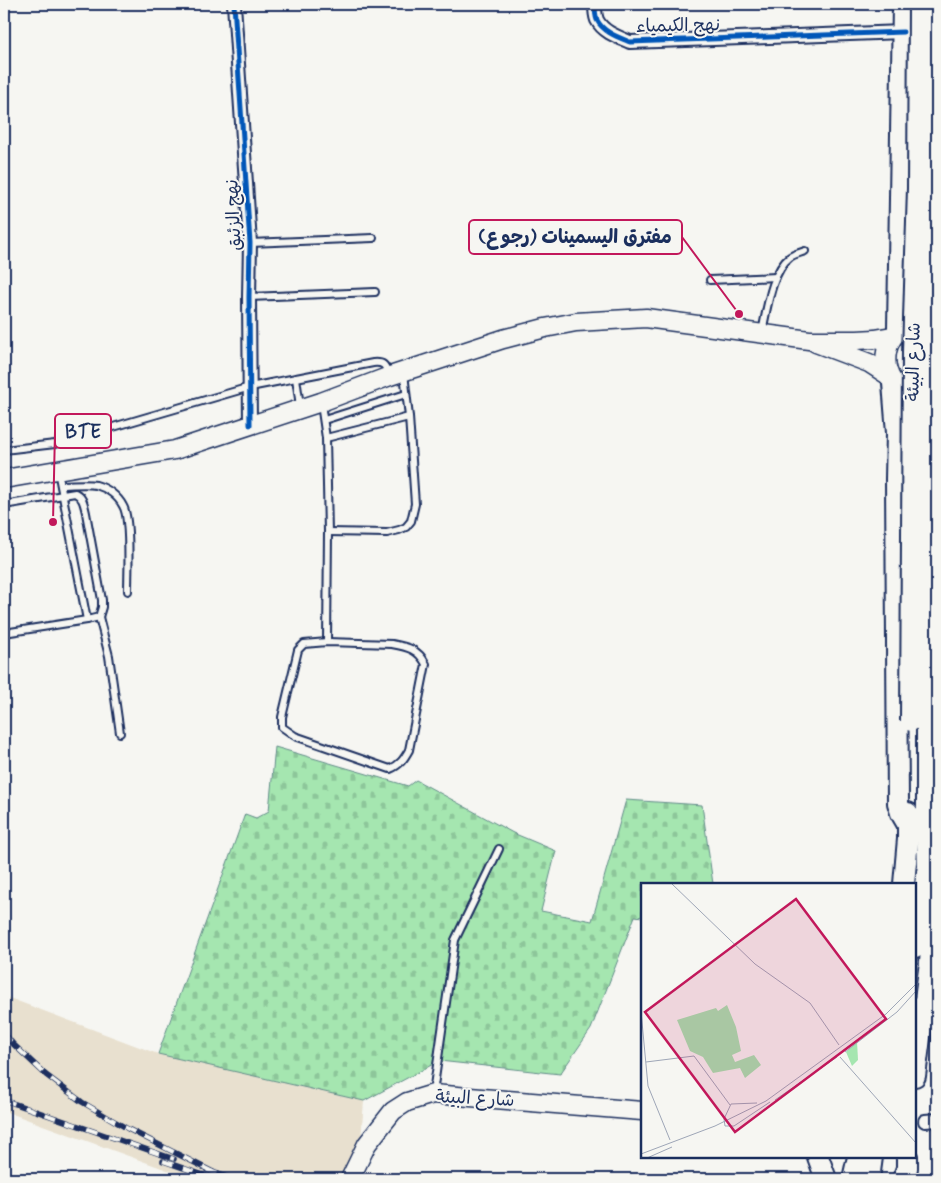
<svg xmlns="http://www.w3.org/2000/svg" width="941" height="1183" viewBox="0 0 941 1183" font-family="Mynerve,'Playpen Sans Arabic',sans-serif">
  <defs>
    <pattern id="cemetery-stones" width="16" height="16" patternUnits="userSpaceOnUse" patternTransform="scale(1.25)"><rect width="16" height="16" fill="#a5e6b0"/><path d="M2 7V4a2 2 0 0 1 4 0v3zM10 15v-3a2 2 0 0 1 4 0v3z" fill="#8dc69a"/></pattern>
  </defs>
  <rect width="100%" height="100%" fill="#f6f6f2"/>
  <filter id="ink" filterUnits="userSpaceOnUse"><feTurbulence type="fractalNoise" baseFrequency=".02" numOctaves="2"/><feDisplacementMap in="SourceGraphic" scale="10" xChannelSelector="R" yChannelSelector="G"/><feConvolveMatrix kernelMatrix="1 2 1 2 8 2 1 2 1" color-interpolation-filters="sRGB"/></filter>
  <g filter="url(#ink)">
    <path fill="#e8e0cf" d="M4 996 158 1054 364 1101 358 1179H192L4 1111Z"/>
    <path fill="url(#cemetery-stones)" stroke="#608a87" d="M275 747 408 786 416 780 513 833 556 851 541 911 592 921 626 800 702 805 713 884H642V917L635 916 591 1029 560 1074 439 1061 364 1101 158 1054 245 814 256 818 269 811Z"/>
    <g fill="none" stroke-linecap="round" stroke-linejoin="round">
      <defs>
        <g id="service">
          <path d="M250 243 373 238"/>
          <path d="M710 280 776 277"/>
          <path d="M249 297 375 292"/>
          <path d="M762 332C767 310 771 272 790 257 794 254 800 253 805 251"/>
          <path d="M296 378 300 406"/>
          <path d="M321 404 326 438 328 532 327 642"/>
          <path d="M324 420 406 394"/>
          <path d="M326 438 409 417"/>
          <path d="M4 450 55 444 250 387 373 363C385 362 385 366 389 375"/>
          <path d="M58 471 87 620"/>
          <path d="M61 485C72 485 85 483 96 485 107 488 118 496 123 506 131 519 128 574 128 591"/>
          <path d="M4 505 75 493C83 497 84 504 86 513L102 600V607L99 617 87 620 4 633"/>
          <path d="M328 532 387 533 399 530 406 527 411 521 415 504 409 417 404 373"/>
          <path d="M99 617 109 656 120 733"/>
          <path d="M327 642 392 644C408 647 418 649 426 664L409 750C404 759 400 765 390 769L295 736 282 727V717L298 650 304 644Z"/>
          <path d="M433 1093 455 940 499 849"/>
        </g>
        <g id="minor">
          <path d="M234 4 250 243 249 297 250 425"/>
          <path d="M595 4C595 9 595 15 597 20 603 32 618 37 630 42L903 32"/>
          <path d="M925 1121 937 1120"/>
        </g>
        <g id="secondary">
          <path d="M816 343 869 363 889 376"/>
          <path d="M4 479 175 450 321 402 390 376 503 339 545 328 576 322 646 318 809 340H857L875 339 892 336"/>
          <path d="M350 1179 367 1144 393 1111 407 1102 433 1094 642 1111"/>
        </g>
        <path id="primary" d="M905 393C876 376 881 333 912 322"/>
        <g id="trunk">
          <path d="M898 329 903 4"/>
          <path d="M893 383 897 433 896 479 898 803 901 813 908 825"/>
          <path d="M904 884 908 839V813"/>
          <path d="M915 947 928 866 927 840V721"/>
          <path d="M915 1076 930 962 933 922 929 903 924 896"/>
          <path d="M818 1157 826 1179"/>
          <path d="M853 1179 858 1157"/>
          <path d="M869 1179 872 1157"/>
          <path d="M903 1179 907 1168V1157"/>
        </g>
      </defs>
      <use href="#service" stroke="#1b2f5e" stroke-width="10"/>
      <use href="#minor" stroke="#1b2f5e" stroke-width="16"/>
      <use href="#secondary" stroke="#1b2f5e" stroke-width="21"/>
      <use href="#primary" stroke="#1b2f5e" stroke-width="22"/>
      <use href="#trunk" stroke="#1b2f5e" stroke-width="24"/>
      <use href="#service" stroke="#f6f6f2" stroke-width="6"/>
      <use href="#minor" stroke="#f6f6f2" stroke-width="12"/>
      <use href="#secondary" stroke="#f6f6f2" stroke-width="18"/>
      <use href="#primary" stroke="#f6f6f2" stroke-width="19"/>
      <use href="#trunk" stroke="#f6f6f2" stroke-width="20"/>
      <defs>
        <g id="rail">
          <path d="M4 1033 13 1044 46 1075 82 1102 128 1129 213 1172"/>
          <path d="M4 1100 174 1159"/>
          <path d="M163 1161 215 1179"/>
          <path d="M207 1170 233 1179"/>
        </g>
      </defs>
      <use href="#rail" stroke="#1b2f5e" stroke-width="5.5"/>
      <use href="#rail" stroke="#f6f6f2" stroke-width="4" stroke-dasharray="11" stroke-linecap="butt"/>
      <defs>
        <g id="trunk-bridge">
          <path d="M911 721 913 352 918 188 919 4"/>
          <path d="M927 721 936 37 935 4"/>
        </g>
      </defs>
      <use href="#trunk-bridge" stroke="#1b2f5e" stroke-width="24" stroke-linecap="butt"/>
      <use href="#trunk-bridge" stroke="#f6f6f2" stroke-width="20"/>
      <defs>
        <g id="cycleway">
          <path d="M234 4 250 243 249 297 250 425"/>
          <path d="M595 4C595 9 595 15 597 20 603 32 618 37 630 42L903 32"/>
        </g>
      </defs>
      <use href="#cycleway" stroke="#f6f6f2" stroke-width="8"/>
      <use href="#cycleway" stroke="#0057b8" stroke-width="5"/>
    </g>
  </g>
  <g text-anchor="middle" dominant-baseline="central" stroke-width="4" stroke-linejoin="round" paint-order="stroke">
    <g font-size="18" fill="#1b2f5e" stroke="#f6f6f2">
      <text transform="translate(678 26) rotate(-1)">نهج الكيمياء</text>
      <text transform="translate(234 215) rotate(-93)">نهج الزئبق</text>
      <text transform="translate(914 362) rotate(-89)">شارع البيئة</text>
      <text transform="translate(475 1099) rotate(3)">شارع البيئة</text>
    </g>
  </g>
  <g transform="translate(641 883)">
    <rect width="275" height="275" fill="#f6f6f2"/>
    <path d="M216 158 217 177 211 183 205 169Z" fill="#a5e6b0"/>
    <path d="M86 122 95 144 100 168 91 172 94 179 113 172 120 182 104 195 99 185 72 190 62 174 49 168 36 137 75 125 77 128Z" fill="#a5e6b0"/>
    <path fill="none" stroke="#9ea6b7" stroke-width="1" d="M30 0 114 81 169 120 198 162M0 128 7 203 29 257M204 169 256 129 275 108M199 174 275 260M5 179 53 173 89 222M134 217 196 174M116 220 90 221 83 236 84 243H93L129 219M0 271 74 243 125 218 245 131 275 101M6 275 31 264"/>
    <path fill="#c2185b" fill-opacity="0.15" stroke="#c2185b" stroke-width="2.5" d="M155 16 245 136 94 249 4 129Z"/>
    <rect width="275" height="275" fill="none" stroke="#1b2f5e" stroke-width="2.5"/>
  </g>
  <path fill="none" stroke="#c2185b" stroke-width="2" d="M739 314L682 237M53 522L55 431"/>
  <g fill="#c2185b" stroke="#f6f6f2" stroke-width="2">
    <circle cx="739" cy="314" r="5"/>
    <circle cx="53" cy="522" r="5"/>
  </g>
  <g fill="#f6f6f2" stroke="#c2185b" stroke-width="2">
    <rect x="469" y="220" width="213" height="34" rx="5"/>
    <rect x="55" y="414" width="56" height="34" rx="5"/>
  </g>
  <g font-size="19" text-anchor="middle" font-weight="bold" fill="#1b2f5e">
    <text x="575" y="243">مفترق اليسمينات (رجوع)</text>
    <text x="83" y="438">BTE</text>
  </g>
  <rect width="941" height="1183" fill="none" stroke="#f6f6f2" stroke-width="20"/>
  <rect x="10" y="10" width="921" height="1163" fill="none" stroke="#1b2f5e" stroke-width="2" filter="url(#ink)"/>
</svg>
